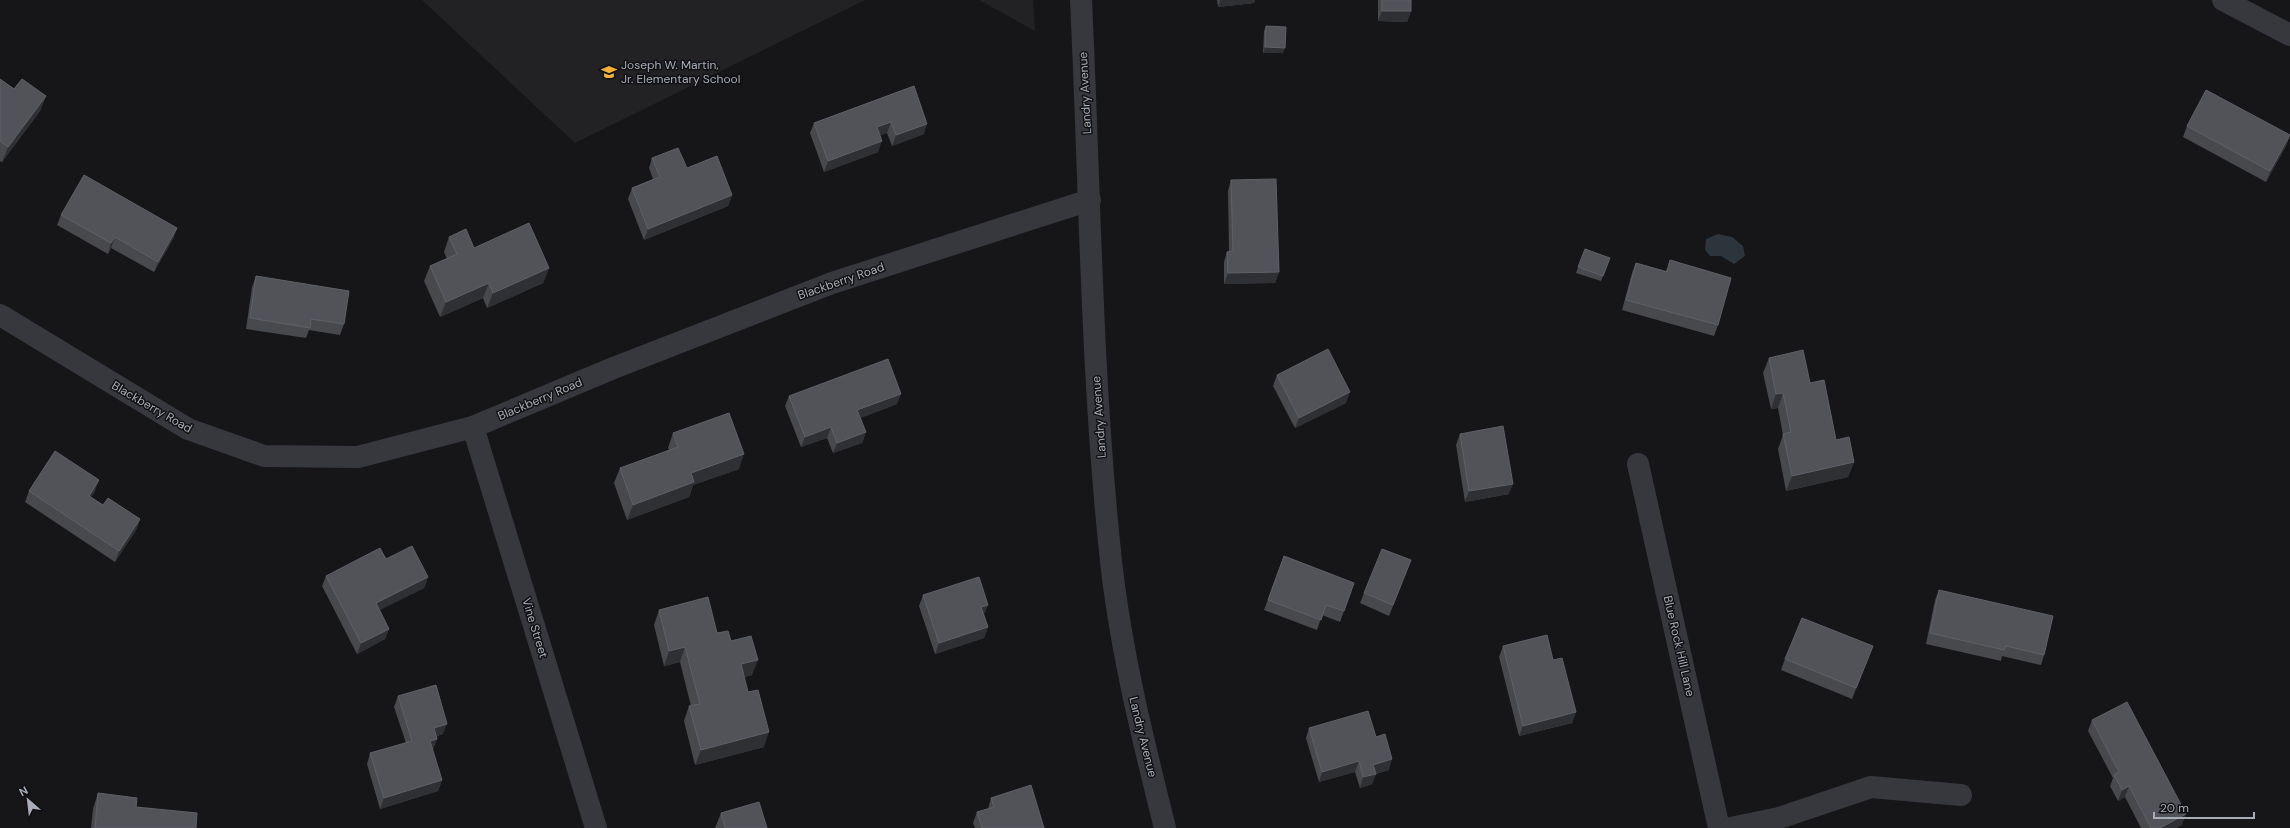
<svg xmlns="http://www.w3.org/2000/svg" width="2290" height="828" viewBox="0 0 2290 828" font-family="'DM Sans',sans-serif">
  <rect width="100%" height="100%" fill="#161618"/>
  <g fill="#222225">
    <path d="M422 0H865L575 143Z"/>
    <path d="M979 0H1033L1035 31Z"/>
  </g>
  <path fill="#2c353c" d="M1718 234 1732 237 1743 246 1745 256 1734 264 1721 256H1710L1705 250 1706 239Z"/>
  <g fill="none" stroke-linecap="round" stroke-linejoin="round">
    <g stroke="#37383d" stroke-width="22">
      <path d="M2223 0 2290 35"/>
      <path d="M0 315 188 429 264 456 358 457 473 427 611 369 832 283 1090 200"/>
      <path d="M473 427 596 828"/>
      <path d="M1638 464 1719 828"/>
      <path d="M1731 828 1779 818 1871 787 1961 795"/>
    </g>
    <path stroke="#37383d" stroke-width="22" d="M1081 0C1090 187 1091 375 1111 561 1121 652 1143 740 1165 828"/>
  </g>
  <g fill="#47494d">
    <path d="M1217 0H1255L1254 3 1218 7Z"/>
    <path d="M1378 0H1411V11L1407 22 1378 21Z"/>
    <path d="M1266 26 1283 53H1263L1264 31Z"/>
    <path d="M0 79 14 89 46 96 40 111 2 162 0 161Z"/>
    <path d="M914 86 924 134 892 146 887 133 880 135 878 152 824 172 810 133 814 123Z"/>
    <path d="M2187 126 2290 135 2286 146 2266 182 2183 137Z"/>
    <path d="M652 158 687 168 732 195 728 206 644 240 628 199 632 188 653 179 649 168Z"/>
    <path d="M1231 180 1279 272 1275 283 1224 284V262L1227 252 1229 251 1228 191Z"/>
    <path d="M61 215 177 228 173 239 154 272 111 248 108 254 57 225Z"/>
    <path d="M449 237 474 248 549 268 543 283 487 308 483 298 440 317 424 281 430 266 447 259 444 252Z"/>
    <path d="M1585 249 1610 258 1601 281 1576 273Z"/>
    <path d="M1670 260 1718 325 1714 336 1622 310 1632 273 1636 263 1666 271Z"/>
    <path d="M256 276 344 324 340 335 309 330 306 338 246 329 252 287Z"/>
    <path d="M1769 358 1810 383 1836 440 1854 462 1848 477 1786 491 1778 449 1783 435 1778 408 1771 409 1763 373Z"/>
    <path d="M1277 375 1346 403 1295 428 1273 386Z"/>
    <path d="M789 396 897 404 860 418 866 432 862 443 833 453 827 438 801 447 785 406Z"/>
    <path d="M673 433 739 469 693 485 689 497 627 520 614 483 620 468 669 450 668 448Z"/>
    <path d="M1460 434 1509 494 1465 502 1456 445Z"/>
    <path d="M29 491H95L91 497 103 505 140 519 136 530 115 562 25 502Z"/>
    <path d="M1284 556 1354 583 1340 622 1322 615 1317 630 1264 610Z"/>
    <path d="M386 559 428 577 424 588 379 610 389 629 385 639 357 654 322 586 326 576Z"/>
    <path d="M1411 560 1389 616 1360 603 1364 593Z"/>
    <path d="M1939 590 2044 655 2041 665 2002 656 2001 661 1926 644 1935 600Z"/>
    <path d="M923 595 984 615 988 627 984 638 935 654 919 606Z"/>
    <path d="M659 610 717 633 731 641 752 675 744 677 764 747 695 765 684 721 689 706H691L680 662 664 666 654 625Z"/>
    <path d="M1503 646 1553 660 1576 712 1572 723 1519 736 1499 657Z"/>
    <path d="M1869 657 1852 699 1781 670 1785 659Z"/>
    <path d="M398 696 443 734 437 736V739L433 749 432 750 442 780 438 791 380 809 367 764 370 753 406 743 394 707Z"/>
    <path d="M2092 720 2182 825 2176 828H2141L2125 797 2118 801 2110 786 2113 778 2088 731Z"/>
    <path d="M1309 728 1376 737 1389 770 1376 774 1372 784 1360 788 1355 772 1319 782 1306 738Z"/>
    <path d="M98 793 136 807 196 828H91L93 809Z"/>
    <path d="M991 798 1044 828H975L973 823 977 812 988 809Z"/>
    <path d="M721 813 767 828H715Z"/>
  </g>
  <g fill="#2f3033">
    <path d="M1220 0H1255L1254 3 1218 7Z"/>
    <path d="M1382 11H1411L1407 22 1378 21Z"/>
    <path d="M1265 47 1285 48 1283 53H1263Z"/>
    <path d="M46 96 40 111 2 162 8 147Z"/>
    <path d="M891 122 887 133 873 138 877 127Z"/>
    <path d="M927 124 924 134 892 146 896 135Z"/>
    <path d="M2290 135 2286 146 2266 182 2270 171Z"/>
    <path d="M882 141 878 152 824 172 828 161Z"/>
    <path d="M732 195 728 206 644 240 648 229Z"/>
    <path d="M177 228 173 239 154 272 158 262Z"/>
    <path d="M115 237 111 248 108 254 111 243Z"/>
    <path d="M549 268 543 283 487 308 493 293Z"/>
    <path d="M1279 272 1275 283 1224 284 1228 273Z"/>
    <path d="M489 283 483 298 440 317 446 302Z"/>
    <path d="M1350 392 1346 403 1295 428 1299 418Z"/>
    <path d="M1783 393 1778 408 1771 409 1776 394Z"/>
    <path d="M901 394 897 404 853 421 857 410Z"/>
    <path d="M831 427 827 438 801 447 805 437Z"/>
    <path d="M866 432 862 443 833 453 837 443Z"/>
    <path d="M744 454 739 469 693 485 689 497 627 520 633 505 691 473Z"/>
    <path d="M1854 462 1848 477 1786 491 1792 476Z"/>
    <path d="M99 480 95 491 85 506 89 496Z"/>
    <path d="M1513 484 1509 494 1465 502 1469 491Z"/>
    <path d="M140 519 136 530 115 562 119 551Z"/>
    <path d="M428 577 424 588 372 614 376 603Z"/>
    <path d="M988 605 984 615 981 607Z"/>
    <path d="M988 627 984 638 935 654 939 643Z"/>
    <path d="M389 629 385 639 357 654 361 643Z"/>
    <path d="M1873 646 1869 657 1852 699 1856 688Z"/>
    <path d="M685 647 680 662 664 666 669 651Z"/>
    <path d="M758 660 752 675 735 680 741 664Z"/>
    <path d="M1576 712 1572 723 1519 736 1523 726Z"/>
    <path d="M447 724 443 734 430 738 434 728Z"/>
    <path d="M769 732 764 747 695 765 701 750Z"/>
    <path d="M437 739 433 749 426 751 430 741Z"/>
    <path d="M1392 759 1389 770 1375 774H1376L1372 784 1360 788 1363 777 1373 765Z"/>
    <path d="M1359 761 1355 772 1319 782 1322 772Z"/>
    <path d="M442 780 438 791 380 809 384 798Z"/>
    <path d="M2129 786 2125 797 2118 801 2122 790Z"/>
    <path d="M2186 814 2182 825 2176 828H2160Z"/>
  </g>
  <g fill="#525359" stroke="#5f6168">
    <rect x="1382" y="0" width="29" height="11"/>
    <path d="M1266 26 1286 27 1285 48 1265 47Z"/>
    <path d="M0 79 14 89 22 79 46 96 8 147 0 141Z"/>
    <path d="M914 86 927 124 896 135 891 122 877 127 882 141 828 161 814 123Z"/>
    <path d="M2206 90 2290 135 2270 171 2187 126Z"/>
    <path d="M678 148 687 168 717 156 732 195 648 229 632 188 660 177 652 158Z"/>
    <path d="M84 175 177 228 158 262 115 237 111 243 61 215Z"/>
    <path d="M1276 179 1279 272 1228 273 1227 252 1233 251 1231 180Z"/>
    <path d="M529 223 549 268 493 293 489 283 446 302 430 266 457 254 449 237 466 229 474 248Z"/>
    <path d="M1585 249 1610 258 1603 276 1578 267Z"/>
    <path d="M1670 260 1731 278 1718 325 1626 300 1636 263 1667 272Z"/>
    <path d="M256 276 349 291 344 324 311 319 310 328 250 318Z"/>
    <path d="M1328 349 1350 392 1299 418 1277 375Z"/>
    <path d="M1803 350 1810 383 1824 380 1836 440 1849 437 1854 462 1792 476 1783 434 1791 432 1783 393 1776 394 1769 358Z"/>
    <path d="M888 359 901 394 857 410 866 432 837 443 831 427 805 437 789 396Z"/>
    <path d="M729 413 744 454 691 473 694 482 633 505 620 468 678 447 673 433Z"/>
    <path d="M1503 426 1513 484 1469 491 1460 434Z"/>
    <path d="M55 451 99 480 89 496 103 505 108 498 140 519 119 551 29 491Z"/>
    <path d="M412 546 428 577 376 603 389 629 361 643 326 576 380 548 386 559Z"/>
    <path d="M1382 549 1411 560 1393 605 1364 593Z"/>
    <path d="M1284 556 1354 583 1344 611 1326 605 1321 620 1268 600Z"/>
    <path d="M979 577 988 605 981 607 988 627 939 643 923 595Z"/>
    <path d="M1939 590 2053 616 2044 655 2006 646 2004 650 1930 633Z"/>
    <path d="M708 597 717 633 728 631 731 641 751 636 758 660 741 664 748 692 758 690 769 732 701 750 689 706 700 704 685 647 669 651 659 610Z"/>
    <path d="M1802 618 1873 646 1856 688 1785 659Z"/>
    <path d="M1547 635 1553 660 1562 658 1576 712 1523 726 1503 646Z"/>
    <path d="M436 685 447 724 434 728 437 739 430 741 442 780 384 798 370 753 412 741 398 696Z"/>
    <path d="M2127 702 2186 814 2160 828H2151L2129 786 2122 790 2114 775 2119 772 2092 720Z"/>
    <path d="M1368 711 1376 737 1385 734 1392 759 1373 765 1376 774 1363 777 1359 761 1322 772 1309 728Z"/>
    <path d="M1031 785 1044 828H982L977 812 994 807 991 798Z"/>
    <path d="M98 793 137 798 136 807 197 813 196 828H95Z"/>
    <path d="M759 802 767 828H725L721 813Z"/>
  </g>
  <defs>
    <symbol id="school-bare" viewBox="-9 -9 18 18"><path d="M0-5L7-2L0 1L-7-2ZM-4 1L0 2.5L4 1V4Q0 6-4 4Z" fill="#f2b134" stroke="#111113" stroke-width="2.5" paint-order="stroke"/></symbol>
  </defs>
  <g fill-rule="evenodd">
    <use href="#school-bare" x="598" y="61" width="22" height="22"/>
  </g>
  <g text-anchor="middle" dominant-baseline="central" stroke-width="3" stroke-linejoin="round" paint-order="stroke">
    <g font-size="12" fill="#a8adb8" stroke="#111113" text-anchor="start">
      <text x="621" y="65">Joseph W. Martin,<tspan x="621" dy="14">Jr. Elementary School</tspan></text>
    </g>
    <g font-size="12" fill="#a8adb8" stroke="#111113">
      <text transform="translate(1085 93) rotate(-93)">Landry Avenue</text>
      <text transform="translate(841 281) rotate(-19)">Blackberry Road</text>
      <text transform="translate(540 399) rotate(-23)">Blackberry Road</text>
      <text transform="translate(152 407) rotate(30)">Blackberry Road</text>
      <text transform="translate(1099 417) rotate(-94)">Landry Avenue</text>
      <text transform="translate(535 628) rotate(73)">Vine Street</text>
      <text transform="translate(1679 646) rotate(77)">Blue Rock Hill Lane</text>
      <text transform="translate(1143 737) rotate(76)">Landry Avenue</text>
    </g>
  </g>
  <g transform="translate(28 800) rotate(332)" stroke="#111113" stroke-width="3" paint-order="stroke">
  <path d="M0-3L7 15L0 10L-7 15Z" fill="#a8adb8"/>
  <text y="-6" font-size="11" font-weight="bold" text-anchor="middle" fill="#a8adb8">N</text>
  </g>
  <path d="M2154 812v6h100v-6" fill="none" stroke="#a8adb8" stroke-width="2"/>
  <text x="2160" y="812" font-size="12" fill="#a8adb8" stroke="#111113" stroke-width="3" paint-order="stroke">20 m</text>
</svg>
